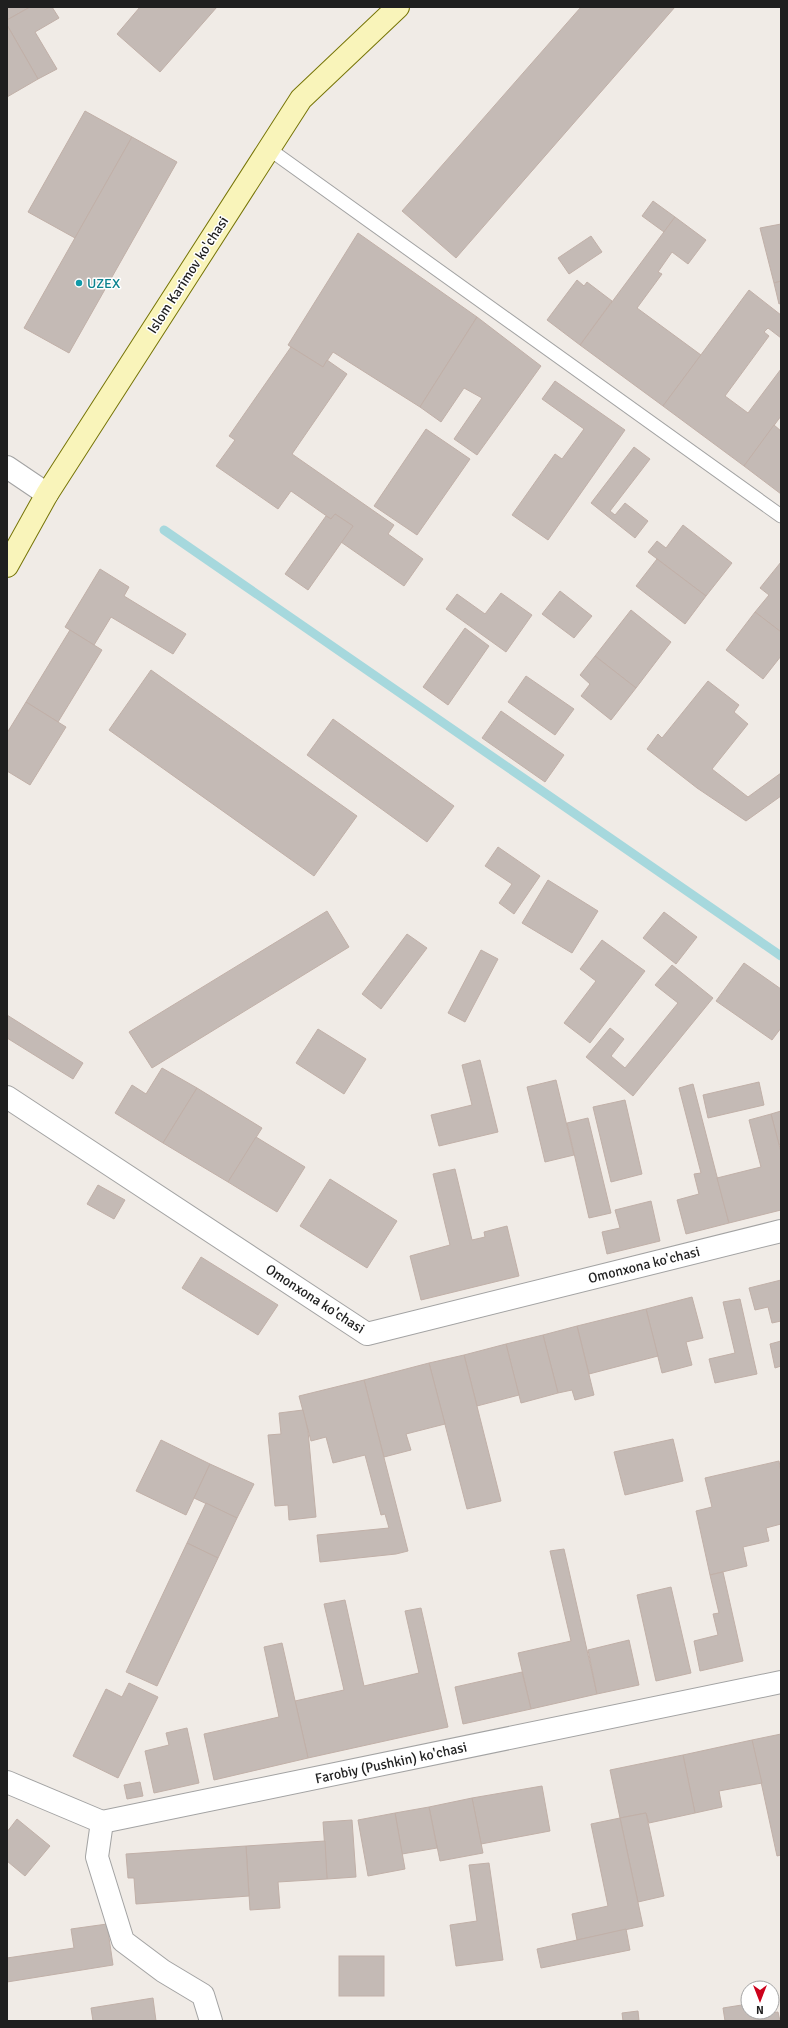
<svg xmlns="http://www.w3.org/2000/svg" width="788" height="2028" viewBox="0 0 788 2028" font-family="Signika,sans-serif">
  <rect width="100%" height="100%" fill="#f0ebe6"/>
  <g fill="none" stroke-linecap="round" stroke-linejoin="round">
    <path stroke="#a6d8dd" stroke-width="9" d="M164 530 781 956"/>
  </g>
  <g fill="#c4bab5" stroke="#c1b0a8">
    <path d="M7 7H30L7 20Z"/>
    <path d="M30 7H52L59 18 35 32 57 69 38 79 7 25V20Z"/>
    <path d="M140 7H217L160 72 117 34Z"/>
    <path d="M581 7H675L456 258 402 211Z"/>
    <path d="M7 25 38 79 7 97Z"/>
    <path d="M85 111 132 137 75 238 28 212Z"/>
    <path d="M132 137 177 162 69 353 24 328Z"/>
    <path d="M653 201 675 217 664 232 642 216Z"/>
    <path d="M675 217 706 240 688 264 672 252 658 272 662 274 637 308 701 355 663 406 580 345Z"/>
    <path d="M781 224V281L774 283 760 228Z"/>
    <path d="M358 233 477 317 420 407 333 352 323 367 288 345Z"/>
    <path d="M591 236 602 252 569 274 558 258Z"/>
    <path d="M577 280 584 286 587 282 612 301 580 345 547 320Z"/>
    <path d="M781 281V303L779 304 774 283Z"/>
    <path d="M749 290 781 315V338L768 328 764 332 769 336 725 396 748 413 781 369V416L744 466 663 406Z"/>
    <path d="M477 317 541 366 477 455 454 439 482 398 464 388 441 422 420 407Z"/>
    <path d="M291 347 323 367 327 360 347 374 292 454 394 525 388 534 423 559 404 586 341 542 353 526 335 514 331 519 291 491 278 509 216 466 235 440 229 436Z"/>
    <path d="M555 381 625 430 548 540 512 515 555 454 562 459 584 429 542 399Z"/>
    <path d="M774 425 781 431V494L744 466Z"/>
    <path d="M426 429 470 459 417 535 374 506Z"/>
    <path d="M634 447 650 459 610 511 615 515 625 503 648 521 635 538 591 503Z"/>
    <path d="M335 514 353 526 308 590 285 574 326 516 331 519Z"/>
    <path d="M683 525 732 563 706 596 648 552 657 541 666 548Z"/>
    <path d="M657 559 706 596 685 624 636 586Z"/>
    <path d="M781 562V632L755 612 769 595 760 588Z"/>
    <path d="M100 569 129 587 124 596 186 634 173 654 111 617 94 645 65 627Z"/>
    <path d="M560 591 592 616 574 638 542 614Z"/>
    <path d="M501 593 532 615 506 652 446 609 457 594 485 614Z"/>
    <path d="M631 610 671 642 636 688 595 656Z"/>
    <path d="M755 612 781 632V656L763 679 726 650Z"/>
    <path d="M465 628 489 646 448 705 423 687Z"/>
    <path d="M70 630 102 650 58 722 26 702Z"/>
    <path d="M595 656 636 688 611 720 581 696 590 684 580 675Z"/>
    <path d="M151 670 357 816 314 876 109 730Z"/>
    <path d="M526 676 574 709 555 735 508 702Z"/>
    <path d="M708 681 739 705 734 712 748 724 712 769 748 797 781 773V796L746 821 697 788 647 749 658 734 662 738Z"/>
    <path d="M26 702 66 727 30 785 7 771V733Z"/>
    <path d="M501 711 564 755 545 782 482 738Z"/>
    <path d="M333 719 454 806 427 842 307 755Z"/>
    <path d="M498 847 540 876 514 914 499 903 512 884 485 866Z"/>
    <path d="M548 880 598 911 572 953 522 923Z"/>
    <path d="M327 911 349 947 152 1068 129 1032Z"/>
    <path d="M664 912 697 937 676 964 643 938Z"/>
    <path d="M407 934 427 948 381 1009 362 994Z"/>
    <path d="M602 940 645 971 590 1043 564 1023 596 981 580 969Z"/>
    <path d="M481 950 498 959 465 1022 448 1013Z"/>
    <path d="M744 963 781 989V1028L772 1040 716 1001Z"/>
    <path d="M672 965 713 998 633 1096 586 1057 610 1028 624 1039 611 1056 625 1068 678 1003 655 985Z"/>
    <path d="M7 1015 83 1063 73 1079 7 1038Z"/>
    <path d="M318 1029 366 1059 344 1094 296 1063Z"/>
    <path d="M480 1060 498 1132 439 1146 431 1115 472 1105 462 1065Z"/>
    <path d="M162 1068 197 1088 163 1143 115 1113 132 1085 146 1094Z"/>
    <path d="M556 1080 574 1155 545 1162 527 1087Z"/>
    <path d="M759 1082 764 1105 708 1118 703 1095Z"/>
    <path d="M693 1084 729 1223 686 1234 677 1200 699 1194 694 1174 701 1173 679 1088Z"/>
    <path d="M197 1088 262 1128 228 1182 163 1143Z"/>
    <path d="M625 1100 642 1174 611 1182 593 1107Z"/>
    <path d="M781 1111V1144L779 1145 771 1114Z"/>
    <path d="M771 1114 781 1152V1210L729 1223 717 1178 761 1167 749 1120Z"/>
    <path d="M588 1118 611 1213 589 1218 567 1123Z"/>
    <path d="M256 1137 305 1167 277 1212 228 1182Z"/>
    <path d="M455 1169 472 1240 485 1237 484 1232 507 1226 519 1276 421 1300 410 1256 450 1245 433 1174Z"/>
    <path d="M330 1179 397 1221 367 1268 300 1226Z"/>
    <path d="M98 1185 125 1200 114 1219 87 1204Z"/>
    <path d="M651 1201 660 1241 607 1254 602 1232 620 1228 615 1210Z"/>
    <path d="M201 1257 278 1305 258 1335 182 1288Z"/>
    <path d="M781 1280V1321L772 1323 768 1307 755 1310 749 1288Z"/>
    <path d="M692 1297 703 1338 686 1342 692 1365 662 1373 646 1309Z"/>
    <path d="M740 1299 757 1374 715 1383 709 1359 735 1353 723 1302Z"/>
    <path d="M646 1309 658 1356 589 1374 577 1326Z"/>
    <path d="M577 1326 594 1395 575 1400 572 1390 558 1393 543 1335Z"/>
    <path d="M543 1335 558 1393 521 1403 506 1344Z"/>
    <path d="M781 1341V1366L775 1368 770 1344Z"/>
    <path d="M506 1344 519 1395 477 1406 464 1355Z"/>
    <path d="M464 1355 501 1501 467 1509 429 1363Z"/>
    <path d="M429 1363 445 1424 406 1434 411 1450 384 1457 364 1380Z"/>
    <path d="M364 1380 408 1551 396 1554 320 1562 317 1535 389 1528 385 1514 381 1515 365 1455 333 1463 326 1437 311 1441 299 1396Z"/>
    <path d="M303 1410 308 1431 316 1517 289 1520 288 1505 275 1506 268 1435 281 1434 279 1413Z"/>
    <path d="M673 1439 683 1481 625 1495 614 1452Z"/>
    <path d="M161 1440 210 1464 186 1515 136 1491Z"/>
    <path d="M779 1461 781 1472V1524L766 1528 769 1541 743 1547 747 1566 710 1575 696 1511 712 1507 705 1478Z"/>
    <path d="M210 1464 254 1484 237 1518 194 1498Z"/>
    <path d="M206 1503 237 1518 218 1558 187 1543Z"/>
    <path d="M187 1543 218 1558 157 1686 126 1672Z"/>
    <path d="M564 1549 597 1694 531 1709 518 1653 571 1641 550 1551Z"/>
    <path d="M723 1572 743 1661 700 1671 694 1641 718 1635 713 1614 719 1613 710 1575Z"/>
    <path d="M671 1587 691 1673 656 1681 637 1595Z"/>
    <path d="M345 1600 364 1686 419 1673 405 1611 421 1608 448 1727 308 1758 295 1701 344 1690 324 1604Z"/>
    <path d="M629 1640 639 1685 597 1694 588 1650Z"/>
    <path d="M282 1643 308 1758 214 1780 204 1734 279 1717 264 1647Z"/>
    <path d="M522 1672 531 1709 463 1724 455 1687Z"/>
    <path d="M129 1683 158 1697 118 1778 73 1756 106 1689 122 1697Z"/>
    <path d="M187 1728 199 1783 154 1793 145 1751 169 1745 166 1733Z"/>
    <path d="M781 1734V1855L777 1856 752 1740Z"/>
    <path d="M752 1740 762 1783 719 1791 722 1807 695 1813 683 1755Z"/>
    <path d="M683 1755 695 1813 649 1823 646 1813 620 1818 610 1770Z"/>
    <path d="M140 1782 143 1796 127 1799 124 1785Z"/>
    <path d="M542 1786 550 1831 481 1844 472 1798Z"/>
    <path d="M472 1798 483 1853 440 1861 429 1807Z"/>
    <path d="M429 1807 437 1848 402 1854 395 1813Z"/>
    <path d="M395 1813 405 1869 368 1876 358 1820Z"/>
    <path d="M646 1813 664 1896 638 1902 620 1818Z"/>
    <path d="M620 1818 643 1926 577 1940 572 1914 608 1906 591 1824Z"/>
    <path d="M17 1819 50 1846 25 1876 7 1861V1832Z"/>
    <path d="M352 1820 356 1877 327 1879 323 1822Z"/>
    <path d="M325 1841 327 1879 278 1882 280 1908 250 1910 246 1846Z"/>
    <path d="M246 1846 249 1896 136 1904 134 1878H128L126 1854Z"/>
    <path d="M489 1863 503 1960 456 1966 450 1925 477 1921 469 1865Z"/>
    <path d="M107 1924 113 1965 7 1982V1958L74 1948 71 1929Z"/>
    <path d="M626 1929 630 1950 541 1968 537 1949Z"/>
    <rect x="339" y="1956" width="45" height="40"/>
    <path d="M153 1998 156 2021H93L91 2008Z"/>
    <path d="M748 2004V2012H757L758 2015 778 2012 780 2021H725L723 2008Z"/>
    <path d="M638 2011 639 2021H623L622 2013Z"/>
  </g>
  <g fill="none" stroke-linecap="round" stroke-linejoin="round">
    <defs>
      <path id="lane" d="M269 149 781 516"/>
      <g id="street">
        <path d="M7 467 47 494"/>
        <path d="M7 1097 367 1334 781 1231"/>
        <path d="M7 1782 102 1822 781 1682"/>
        <path d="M102 1822 97 1857 123 1941 163 1971 203 1995 211 2021"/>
      </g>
      <path id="secondary" d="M7 566 47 494 301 99 398 7"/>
    </defs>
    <use href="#lane" stroke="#a3a3a3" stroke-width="15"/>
    <use href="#street" stroke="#a3a3a3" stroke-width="24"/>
    <use href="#secondary" stroke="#767406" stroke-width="24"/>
    <use href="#lane" stroke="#fff" stroke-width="13"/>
    <use href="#street" stroke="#fff" stroke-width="22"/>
    <use href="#secondary" stroke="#f9f4ba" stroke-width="22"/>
  </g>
  <circle fill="#0f9aa8" stroke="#fff" stroke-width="1.5" cx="79" cy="283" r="4"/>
  <g text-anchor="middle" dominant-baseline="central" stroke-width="3" stroke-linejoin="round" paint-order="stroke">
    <g font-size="14" fill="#1f1f1f" stroke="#fff">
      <text transform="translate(188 275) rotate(-57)">Islom Karimov ko'chasi</text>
      <text transform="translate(644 1265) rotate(-14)">Omonxona ko'chasi</text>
      <text transform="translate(315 1299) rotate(33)">Omonxona ko'chasi</text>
      <text transform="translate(391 1763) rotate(-12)">Farobiy (Pushkin) ko'chasi</text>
    </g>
    <g font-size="14" fill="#0d838f" stroke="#fff" text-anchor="start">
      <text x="87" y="283">UZEX</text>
    </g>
  </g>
  <rect width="788" height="2028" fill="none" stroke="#1f1f1f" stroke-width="16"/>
  <g transform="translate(760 2000) rotate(180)"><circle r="19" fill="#ffffff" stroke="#a5a5a5"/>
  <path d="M0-3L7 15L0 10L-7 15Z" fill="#cc021c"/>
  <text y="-6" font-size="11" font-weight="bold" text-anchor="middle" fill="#1f1f1f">N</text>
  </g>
</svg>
